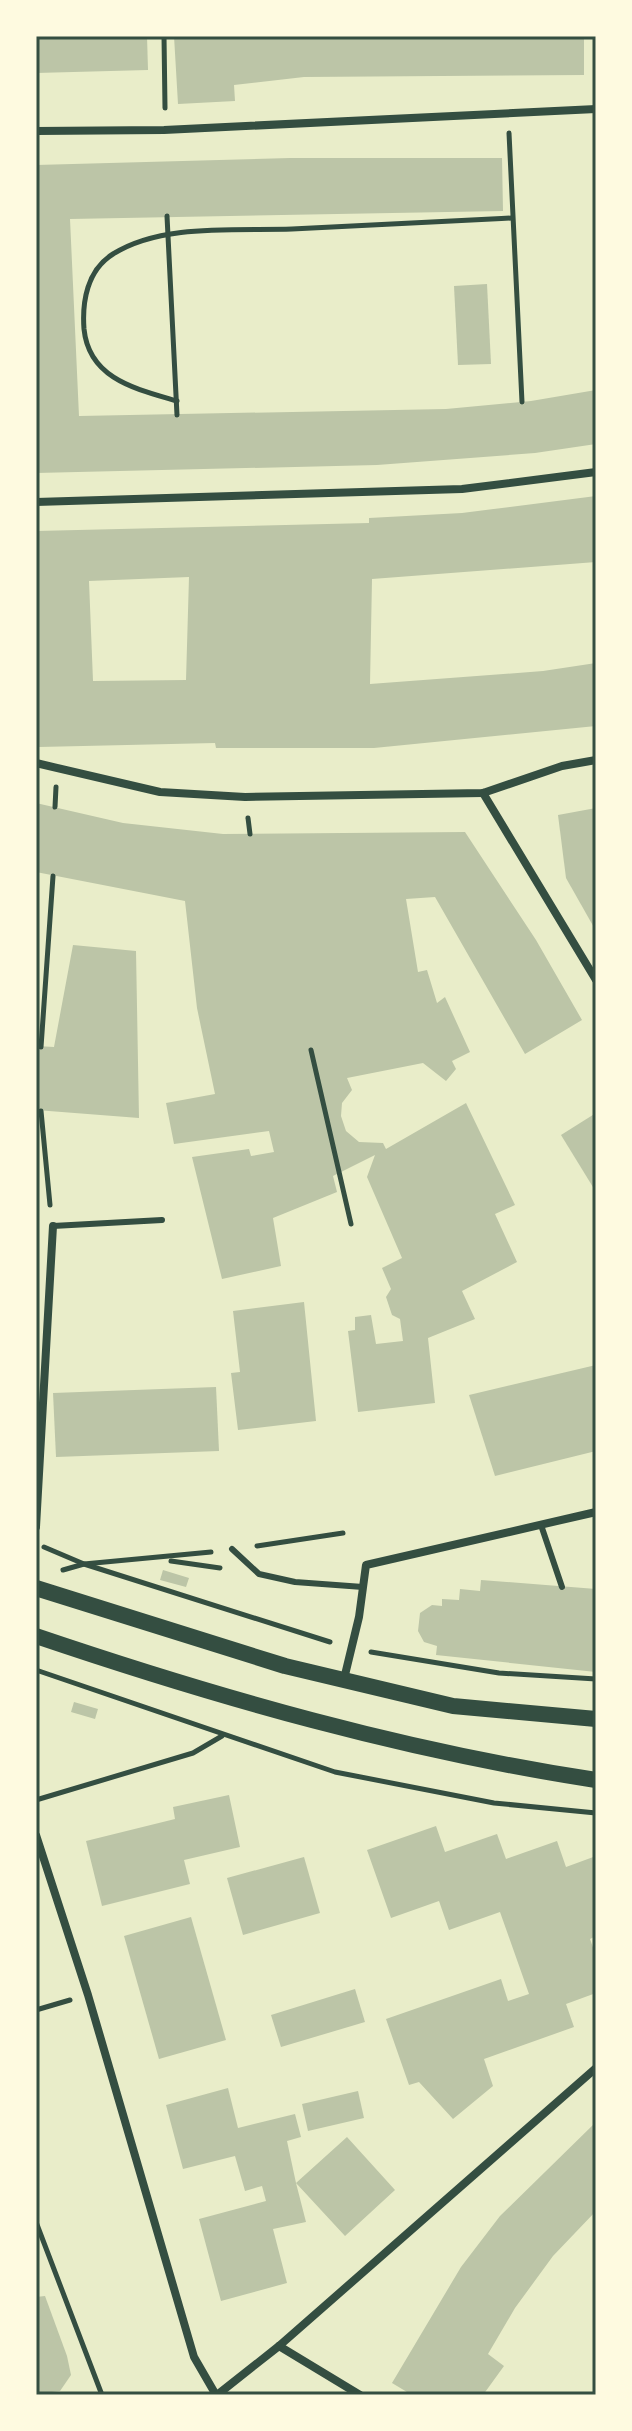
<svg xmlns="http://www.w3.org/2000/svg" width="632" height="2431" viewBox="0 0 632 2431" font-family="Rubik,sans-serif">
  <rect width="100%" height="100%" fill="#e9edc9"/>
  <g fill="#bcc5a7" fill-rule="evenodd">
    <path d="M36 36H147L148 70 36 73Z"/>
    <path d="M174 36H584V75L304 77 234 85 235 101 178 104Z"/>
    <path d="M290 158H502L503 211 70 219 79 416 446 409 531 401 596 390V444L535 453 377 465 36 473V165Z"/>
    <path d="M487 284 491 364 458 365 454 286Z"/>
    <path d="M596 496V562L372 579 370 684 543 671 596 663V726L374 748H216L215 743 39 747 36 531 369 523V518L462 513ZM189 577 186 680 93 681 89 581Z"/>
    <path d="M36 803 123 823 223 834 465 832 536 940 582 1020 525 1054 435 897 406 899 418 972 427 970 437 1003 445 997 470 1052 452 1061 456 1069 446 1081 423 1063 347 1078 352 1090 342 1103 341 1116 346 1131 359 1142 383 1143 386 1149 466 1103 515 1205 495 1214 517 1262 462 1291 475 1319 428 1338 435 1403 358 1412 348 1331 355 1330V1317L371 1315 376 1344 403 1341 400 1319 392 1315 386 1297 391 1289 382 1268 402 1258 367 1177 375 1155 333 1176 337 1192 273 1218 281 1266 222 1279 192 1157 249 1149 251 1156 274 1152 269 1131 174 1144 166 1103 215 1094 197 1008 185 901 36 872Z"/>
    <path d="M596 808V931L566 878 558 815Z"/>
    <path d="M73 945 136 951 139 1118 36 1110V1046L54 1047Z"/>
    <path d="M596 1113V1192L561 1135Z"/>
    <path d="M304 1302 316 1421 238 1430 231 1373 240 1372 233 1311Z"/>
    <path d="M596 1365V1451L495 1476 469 1395Z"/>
    <path d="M216 1387 219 1451 56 1457 53 1393Z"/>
    <path d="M163 1570 189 1578 186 1587 160 1580Z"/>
    <path d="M481 1580 596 1589V1672L436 1655 437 1646 424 1642 418 1631 420 1613 432 1605 442 1606V1599L459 1600 460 1589 480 1591Z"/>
    <path d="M74 1702 98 1709 95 1719 71 1712Z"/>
    <path d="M229 1795 240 1847 184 1860 190 1884 102 1906 86 1841 175 1819 173 1807Z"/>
    <path d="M436 1826 445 1852 497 1834 506 1859 557 1841 566 1867 596 1856V1936L590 1939 596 1956V1993L566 2004 574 2027 484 2059 493 2086 453 2119 419 2082 409 2085 386 2019 501 1979 508 2001 529 1994 500 1912 449 1930 439 1901 391 1918 367 1850Z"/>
    <path d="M304 1857 320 1913 243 1935 227 1878Z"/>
    <path d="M191 1917 226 2040 159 2059 124 1936Z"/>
    <path d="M355 1989 365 2022 281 2047 271 2015Z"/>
    <path d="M228 2088 238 2128 295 2114 301 2137 287 2141 296 2183 347 2137 395 2190 345 2236 296 2183 306 2222 273 2229 287 2283 221 2301 199 2219 266 2201 262 2186 245 2191 235 2156 183 2169 166 2105Z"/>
    <path d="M358 2091 364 2118 308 2131 302 2104Z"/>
    <path d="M596 2122V2211L553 2256 515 2308 488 2354 504 2366 483 2395H412L392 2383 461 2267 500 2216Z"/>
    <path d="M45 2296 67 2356 71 2375 60 2391 36 2394V2297Z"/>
  </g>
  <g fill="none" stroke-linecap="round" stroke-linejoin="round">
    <g stroke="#344e41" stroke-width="5">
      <path d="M164 36 165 108"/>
      <path d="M509 133 522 402"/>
      <path d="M167 216 177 415"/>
      <path d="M177 401C136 389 89 379 84 329 82 302 87 270 113 254 162 223 237 231 292 229 366 225 439 222 512 218"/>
      <path d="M55 807 56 787"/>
      <path d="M248 818 250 834"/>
      <path d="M41 1047 53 876"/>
      <path d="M311 1050 351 1224"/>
      <path d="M41 1111 50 1205"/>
      <path d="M257 1546 343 1533"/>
      <path d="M44 1547 84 1564 330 1642"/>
      <path d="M171 1561 220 1568"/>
      <path d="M63 1570 84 1564 211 1552"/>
      <path d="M371 1652 499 1673 596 1679"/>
      <path d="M36 1670 335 1772 494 1803 596 1813"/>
      <path d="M36 1800 193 1753 222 1736"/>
      <path d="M36 2010 70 2000"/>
      <path d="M36 2222 102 2395"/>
    </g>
    <g stroke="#344e41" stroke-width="6">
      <path d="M53 1226 162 1220"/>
      <path d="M541 1525 562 1587"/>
      <path d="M232 1549 259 1574 295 1582 363 1587"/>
    </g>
    <g stroke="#344e41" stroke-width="8">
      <path d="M36 131 164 130 596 109"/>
      <path d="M36 502 462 489 596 472"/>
      <path d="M36 763 160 792 245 797 483 793 562 766 596 760"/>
      <path d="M483 793 596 980"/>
      <path d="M36 1527 53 1226"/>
      <path d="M344 1679 359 1617 366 1565 596 1512"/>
      <path d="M36 1835 88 1995 194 2357 216 2395"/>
      <path d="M279 2346 360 2395"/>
      <path d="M217 2395 279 2346 596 2068"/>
    </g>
    <g stroke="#344e41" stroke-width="16">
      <path d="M36 1588 285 1666 453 1706 596 1719"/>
      <path d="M36 1636C219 1698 405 1751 596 1780"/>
    </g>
  </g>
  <rect width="632" height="2431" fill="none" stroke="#fefae0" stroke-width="76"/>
  <rect x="38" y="38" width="556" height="2355" fill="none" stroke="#344e41" stroke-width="3"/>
</svg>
